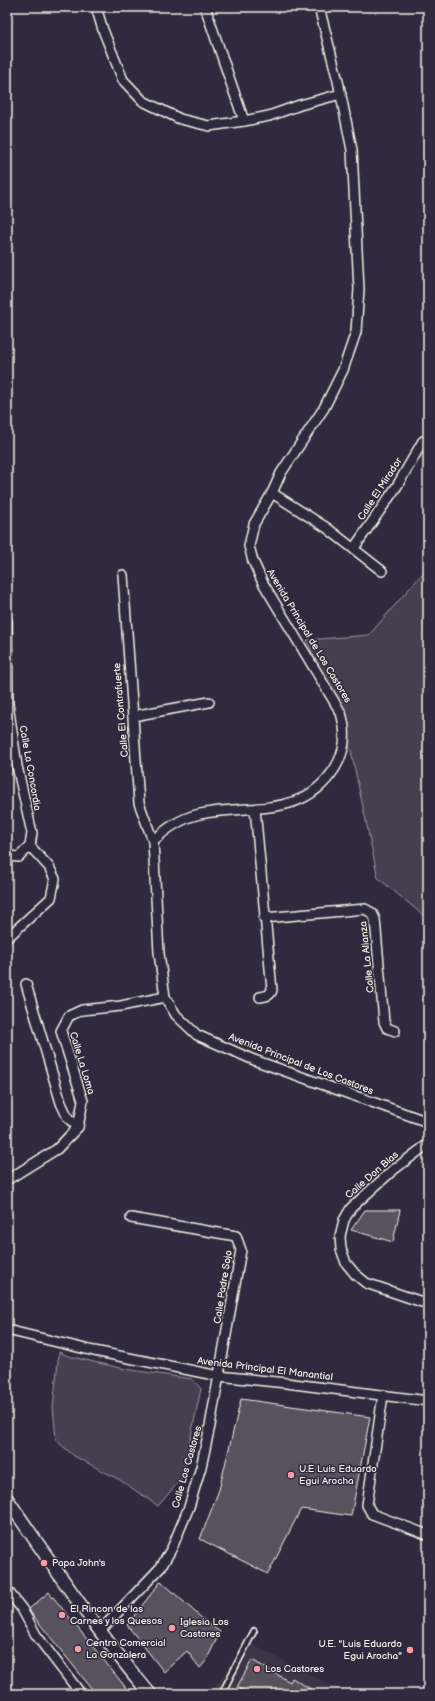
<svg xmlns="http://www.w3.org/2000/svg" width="435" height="1701" viewBox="0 0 435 1701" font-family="'Balsamiq Sans',sans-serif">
  <rect width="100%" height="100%" fill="#2f2a3d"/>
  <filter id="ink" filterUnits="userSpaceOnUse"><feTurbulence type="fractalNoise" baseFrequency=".025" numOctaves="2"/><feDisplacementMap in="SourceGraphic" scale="8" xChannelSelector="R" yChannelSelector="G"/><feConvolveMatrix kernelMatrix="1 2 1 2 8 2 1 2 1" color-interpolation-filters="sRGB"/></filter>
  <g filter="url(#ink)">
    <path fill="#3b3647" d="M248 1642 343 1692 349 1694H209Z"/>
    <g fill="#454050" stroke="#9c989c">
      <path d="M423 7H428V41Z"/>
      <path d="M428 567V919L378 878 351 751 307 640 369 635Z"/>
      <path d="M59 1352 68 1356 125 1369 192 1379 201 1389 182 1478 158 1506 120 1480 74 1456 56 1440 53 1407Z"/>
    </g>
    <g fill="#56525f" stroke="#f4f1e8">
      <path d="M365 1210H400L393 1242 351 1230Z"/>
      <path d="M241 1399 370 1417 351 1516 301 1509 268 1574 200 1539 219 1490Z"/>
      <path d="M161 1581 206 1622 220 1632 206 1661 200 1668 187 1651 164 1672 127 1625Z"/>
      <path d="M49 1592 127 1689 121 1694H96L31 1613 29 1609Z"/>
      <path d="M252 1660 290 1682 292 1678 319 1694H249L237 1687Z"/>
    </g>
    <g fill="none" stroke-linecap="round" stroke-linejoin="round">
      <defs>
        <path id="service" d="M229 1694 224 1689 254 1631"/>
        <g id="minor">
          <path d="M96 7 103 30 123 80 143 101 180 119 209 126 244 121 269 116 300 105 341 94"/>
          <path d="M205 7 244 121"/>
          <path d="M272 493 327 528 382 571"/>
          <path d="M354 548 397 486 423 441"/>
          <path d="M123 575 139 803 153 841 159 953 165 997 176 1015 197 1035 254 1060 428 1122"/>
          <path d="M7 621 8 704 17 766 32 833 30 846"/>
          <path d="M133 716 209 702"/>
          <path d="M255 809 272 990C270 996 266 996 260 997"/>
          <path d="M153 841C167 828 181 818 200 814 251 803 302 820 335 768 346 750 347 733 341 713L263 583 253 561 249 546 254 524 272 493 281 473 324 408 343 370 356 332 359 289 352 150 338 81 319 7"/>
          <path d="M7 856 19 857 30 846"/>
          <path d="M264 918 365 909 372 913 375 919 384 1022 387 1028 395 1031"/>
          <path d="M7 938 51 898 55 879 49 867 30 846"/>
          <path d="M26 984 61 1103 68 1118 78 1127"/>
          <path d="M7 1180 57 1149 78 1127 83 1101 61 1031 69 1016 82 1010 121 1006 165 997"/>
          <path d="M422 1302 366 1283 355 1274 346 1263 341 1249 340 1236 344 1220 351 1208 392 1171 428 1144"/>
          <path d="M7 1330 94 1351 219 1376 286 1383 428 1401"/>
          <path d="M383 1395 367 1505 372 1514 428 1535"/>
          <path d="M7 1590 22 1609 36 1635 81 1694"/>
          <path d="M100 1631 161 1567 172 1548 189 1507 201 1467 210 1426 241 1250 236 1236 131 1218"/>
        </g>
        <path id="tertiary" d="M7 1499C53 1566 98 1633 150 1694"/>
      </defs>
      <use href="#service" stroke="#f4f1e8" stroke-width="8"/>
      <use href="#minor" stroke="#f4f1e8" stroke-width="12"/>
      <use href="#tertiary" stroke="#f4f1e8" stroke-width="15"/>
      <use href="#service" stroke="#2f2a3d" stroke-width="4.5"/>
      <use href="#minor" stroke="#2f2a3d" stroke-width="9"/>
      <use href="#tertiary" stroke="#2f2a3d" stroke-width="12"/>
    </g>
  </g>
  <g fill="#ff9aa2" stroke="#2f2a3d" stroke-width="1.5">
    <circle cx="291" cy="1475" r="4"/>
    <circle cx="44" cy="1563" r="4"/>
    <circle cx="62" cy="1615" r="4"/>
    <circle cx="172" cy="1628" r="4"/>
    <circle cx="78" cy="1649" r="4"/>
    <circle cx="410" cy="1650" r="4"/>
    <circle cx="257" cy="1669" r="4"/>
  </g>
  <g text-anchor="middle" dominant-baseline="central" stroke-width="3" stroke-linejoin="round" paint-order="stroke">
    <g font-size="10" fill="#f4f1e8" stroke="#2f2a3d">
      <text transform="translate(380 489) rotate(-57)">Calle El Mirador</text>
      <text transform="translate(309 636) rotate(59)">Avenida Principal de Los Castores</text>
      <text transform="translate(121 710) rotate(-95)">Calle El Contrafuerte</text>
      <text transform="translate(30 768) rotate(80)">Calle La Concordia</text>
      <text transform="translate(367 957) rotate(-96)">Calle La Alianza</text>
      <text transform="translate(82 1063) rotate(73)">Calle La Loma</text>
      <text transform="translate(301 1064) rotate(21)">Avenida Principal de Los Castores</text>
      <text transform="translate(372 1175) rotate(-41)">Calle Don Blas</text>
      <text transform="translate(223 1287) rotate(-81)">Calle Padre Sojo</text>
      <text transform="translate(265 1369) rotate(7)">Avenida Principal El Manantial</text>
      <text transform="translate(187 1467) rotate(-74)">Calle Los Castores</text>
    </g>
    <g font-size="10" fill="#f4f1e8" stroke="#2f2a3d" text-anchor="start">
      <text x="299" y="1469">U.E Luis Eduardo<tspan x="299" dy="12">Egui Arocha</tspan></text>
      <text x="52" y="1563">Papa John's</text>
      <text x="70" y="1609">El Rincon de las<tspan x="70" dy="12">Carnes y los Quesos</tspan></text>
      <text x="180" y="1622">Iglesia Los<tspan x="180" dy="12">Castores</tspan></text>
      <text x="86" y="1643">Centro Comercial<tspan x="86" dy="12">La Gonzalera</tspan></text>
      <text x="402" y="1644" text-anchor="end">U.E. "Luis Eduardo<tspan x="402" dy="12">Egui Arocha"</tspan></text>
      <text x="265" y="1669">Los Castores</text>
    </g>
  </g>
  <rect width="435" height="1701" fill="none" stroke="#2f2a3d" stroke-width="24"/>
  <rect x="12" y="12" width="411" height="1677" fill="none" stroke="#f4f1e8" stroke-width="1.5" filter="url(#ink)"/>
</svg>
